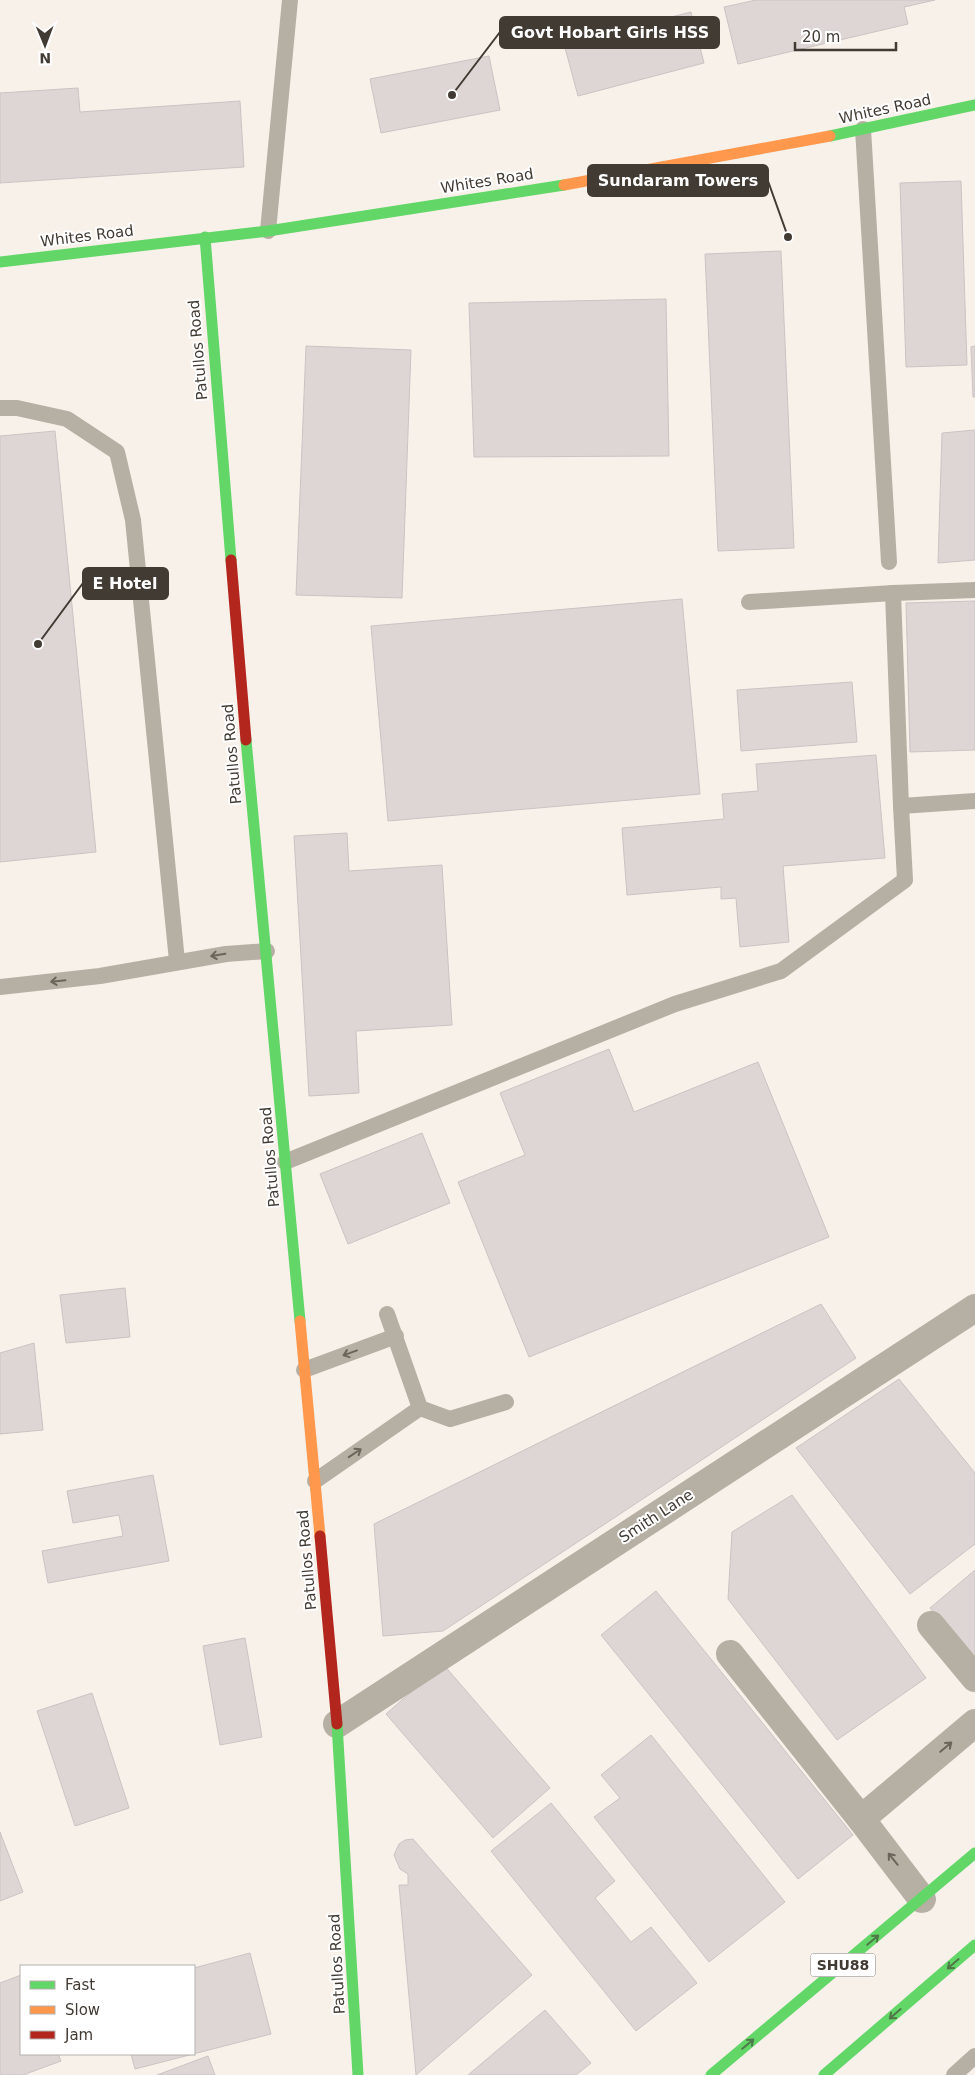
<svg xmlns="http://www.w3.org/2000/svg" width="975" height="2075" viewBox="0 0 975 2075" font-family="'DejaVu Sans',sans-serif">
  <rect width="100%" height="100%" fill="#f7f1ea"/>
  <g fill="#ded6d5" stroke="#cbc3c2">
    <path d="M756 0H935L904 7 908 24 738 64 724 7Z"/>
    <path d="M691 12 704 63 578 96 564 44Z"/>
    <path d="M489 56 500 110 381 133 370 79Z"/>
    <path d="M78 88 80 112 240 101 244 167 0 183V93Z"/>
    <path d="M961 181 967 365 906 367 900 183Z"/>
    <path d="M781 251 794 548 718 551 705 254Z"/>
    <path d="M666 299 669 456 474 457 469 303Z"/>
    <path d="M306 346 411 350 402 598 296 595Z"/>
    <path d="M975 346V397H973L971 347Z"/>
    <path d="M975 430V560L938 563 942 433Z"/>
    <path d="M55 431 96 852 0 862V436Z"/>
    <path d="M682 599 700 794 388 821 371 626Z"/>
    <path d="M975 601V750L910 752 906 603Z"/>
    <path d="M852 682 857 742 741 751 737 690Z"/>
    <path d="M876 755 885 858 783 866 789 942 740 947 736 898 721 899V887L627 895 622 828 724 819 722 794 758 791 756 764Z"/>
    <path d="M347 833 349 871 442 865 452 1025 356 1031 359 1093 309 1096 294 836Z"/>
    <path d="M609 1049 634 1112 758 1062 829 1237 529 1357 458 1182 525 1155 500 1093Z"/>
    <path d="M422 1133 450 1203 348 1244 320 1174Z"/>
    <path d="M125 1288 130 1337 66 1343 60 1295Z"/>
    <path d="M821 1304 856 1358 443 1631 383 1636 374 1524Z"/>
    <path d="M34 1343 43 1430 0 1434V1353Z"/>
    <path d="M899 1379 975 1473V1544L910 1594 796 1448Z"/>
    <path d="M153 1475 169 1561 48 1583 42 1551 123 1536 119 1515 73 1523 67 1491Z"/>
    <path d="M792 1495 926 1678 837 1740 728 1599 732 1532Z"/>
    <path d="M975 1570V1662L930 1608Z"/>
    <path d="M656 1591 853 1835 798 1879 601 1635Z"/>
    <path d="M245 1638 262 1737 220 1745 203 1646Z"/>
    <path d="M443 1664 550 1788 493 1838 386 1714Z"/>
    <path d="M92 1693 129 1808 75 1826 37 1711Z"/>
    <path d="M651 1735 785 1902 709 1962 594 1817 620 1798 601 1775Z"/>
    <path d="M551 1803 615 1881 595 1898 631 1942 651 1927 697 1983 636 2031 491 1851Z"/>
    <path d="M0 1832 23 1892 0 1901Z"/>
    <path d="M413 1839 532 1975 416 2075 399 1885H408V1874L400 1869 394 1855 399 1844 405 1840Z"/>
    <path d="M250 1953 271 2034 135 2069 131 2054H194V1968Z"/>
    <path d="M21 1975V2054H58L61 2061 23 2075H0V1983Z"/>
    <path d="M545 2010 591 2063 576 2075H468Z"/>
    <path d="M208 2056 215 2075H157Z"/>
  </g>
  <g fill="none" stroke-linecap="round" stroke-linejoin="round">
    <g stroke="#b6b0a4" stroke-width="16">
      <path d="M863 129 889 562"/>
      <path d="M268 231 290 0"/>
      <path d="M0 408H17L67 419 117 452 133 520 177 961"/>
      <path d="M749 602 893 593"/>
      <path d="M901 806 893 593 975 590"/>
      <path d="M0 987 100 976 226 954 267 951"/>
      <path d="M285 1162 675 1004 781 971 905 880 901 806 975 801"/>
      <path d="M387 1314 420 1408 450 1419 506 1402"/>
      <path d="M304 1370 396 1336"/>
      <path d="M315 1481 420 1408"/>
      <path d="M954 2075 975 2056"/>
    </g>
    <g stroke="#b6b0a4" stroke-width="28">
      <path d="M931 1625 975 1678"/>
      <path d="M730 1654 861 1819"/>
      <path d="M337 1724 975 1308"/>
      <path d="M922 1899 861 1819 975 1723"/>
    </g>
    <g stroke="#63d668" stroke-width="11">
      <path d="M830 136 975 105"/>
      <path d="M205 237 231 560"/>
      <path d="M0 262 268 231 564 185"/>
      <path d="M246 740 300 1321"/>
      <path d="M337 1724 358 2075"/>
      <path d="M711 2075 975 1853"/>
      <path d="M824 2075 975 1945"/>
    </g>
    <g stroke="#ff974d" stroke-width="11">
      <path d="M564 185 830 136"/>
      <path d="M300 1321 320 1536"/>
    </g>
    <g stroke="#b3261e" stroke-width="11">
      <path d="M231 560 246 740"/>
      <path d="M320 1536 337 1724"/>
    </g>
  </g>
  <defs><path id="oneway-shaft" d="M-6 0H5M1.5-3L5.5 0L1.5 3" fill="none" stroke-width="1.6" stroke-linecap="round" stroke-linejoin="round" transform="scale(1.25)"/></defs>
  <g stroke="#6b645b">
    <use href="#oneway-shaft" transform="translate(218 955) rotate(171)"/>
    <use href="#oneway-shaft" transform="translate(58 981) rotate(174)"/>
    <use href="#oneway-shaft" transform="translate(350 1353) rotate(160)"/>
    <use href="#oneway-shaft" transform="translate(355 1453) rotate(-34)"/>
    <use href="#oneway-shaft" transform="translate(946 1747) rotate(-40)"/>
    <use href="#oneway-shaft" transform="translate(893 1859) rotate(-129)"/>
  </g>
  <g stroke="#4f7948">
    <use href="#oneway-shaft" transform="translate(873 1940) rotate(-40)"/>
    <use href="#oneway-shaft" transform="translate(953 1964) rotate(139)"/>
    <use href="#oneway-shaft" transform="translate(895 2014) rotate(139)"/>
    <use href="#oneway-shaft" transform="translate(748 2044) rotate(-40)"/>
  </g>
  <g text-anchor="middle" dominant-baseline="central" stroke-width="4" stroke-linejoin="round" paint-order="stroke">
    <rect fill="#fff" stroke="#7b7670" stroke-width="1" x="810.5" y="1953.5" width="65" height="23" rx="4"/>
    <g font-size="14" font-weight="bold" fill="#423b33">
      <text x="843" y="1965">SHU88</text>
    </g>
    <g font-size="15" fill="#423b33" stroke="#fff">
      <text transform="translate(885 109) rotate(-12)">Whites Road</text>
      <text transform="translate(487 181) rotate(-9)">Whites Road</text>
      <text transform="translate(87 236) rotate(-7)">Whites Road</text>
      <text transform="translate(198 350) rotate(-95)">Patullos Road</text>
      <text transform="translate(232 754) rotate(-95)">Patullos Road</text>
      <text transform="translate(270 1157) rotate(-95)">Patullos Road</text>
      <text transform="translate(656 1516) rotate(-33)">Smith Lane</text>
      <text transform="translate(307 1560) rotate(-95)">Patullos Road</text>
      <text transform="translate(337 1964) rotate(-93)">Patullos Road</text>
    </g>
  </g>
  <path fill="none" stroke="#423b33" stroke-width="2" d="M452 95L500 32M788 237L768 181M38 644L83 583"/>
  <g fill="#423b33" stroke="#fff" stroke-width="2">
    <circle cx="452" cy="95" r="5"/>
    <circle cx="788" cy="237" r="5"/>
    <circle cx="38" cy="644" r="5"/>
  </g>
  <g fill="#423b33" stroke="#423b33" stroke-width="2">
    <rect x="500" y="17" width="219" height="31" rx="5"/>
    <rect x="588" y="165" width="180" height="31" rx="5"/>
    <rect x="83" y="568" width="85" height="31" rx="5"/>
  </g>
  <g font-size="16" text-anchor="middle" font-weight="bold" fill="#fff">
    <text x="610" y="38">Govt Hobart Girls HSS</text>
    <text x="678" y="186">Sundaram Towers</text>
    <text x="125" y="589">E Hotel</text>
  </g>
  <rect x="20" y="1965" width="175" height="90" fill="#ffffff" stroke="#b3b1ad"/>
  <rect x="30" y="1981" width="25" height="8" fill="#63d668" stroke="#b3b1ad"/>
  <text x="65" y="1990" font-size="15" fill="#423b33">Fast</text>
  <rect x="30" y="2006" width="25" height="8" fill="#ff974d" stroke="#b3b1ad"/>
  <text x="65" y="2015" font-size="15" fill="#423b33">Slow</text>
  <rect x="30" y="2031" width="25" height="8" fill="#b3261e" stroke="#b3b1ad"/>
  <text x="65" y="2040" font-size="15" fill="#423b33">Jam</text>
  <g transform="translate(45 45) rotate(179)" stroke="#ffffff" stroke-width="4" paint-order="stroke">
  <path d="M0-4L9 19L0 12L-9 19Z" fill="#423b33"/>
  <text y="-8" font-size="14" font-weight="bold" text-anchor="middle" fill="#423b33">N</text>
  </g>
  <path d="M795 42v8h101v-8" fill="none" stroke="#423b33" stroke-width="2.5"/>
  <text x="802" y="42" font-size="15" fill="#423b33" stroke="#ffffff" stroke-width="4" paint-order="stroke">20 m</text>
</svg>
